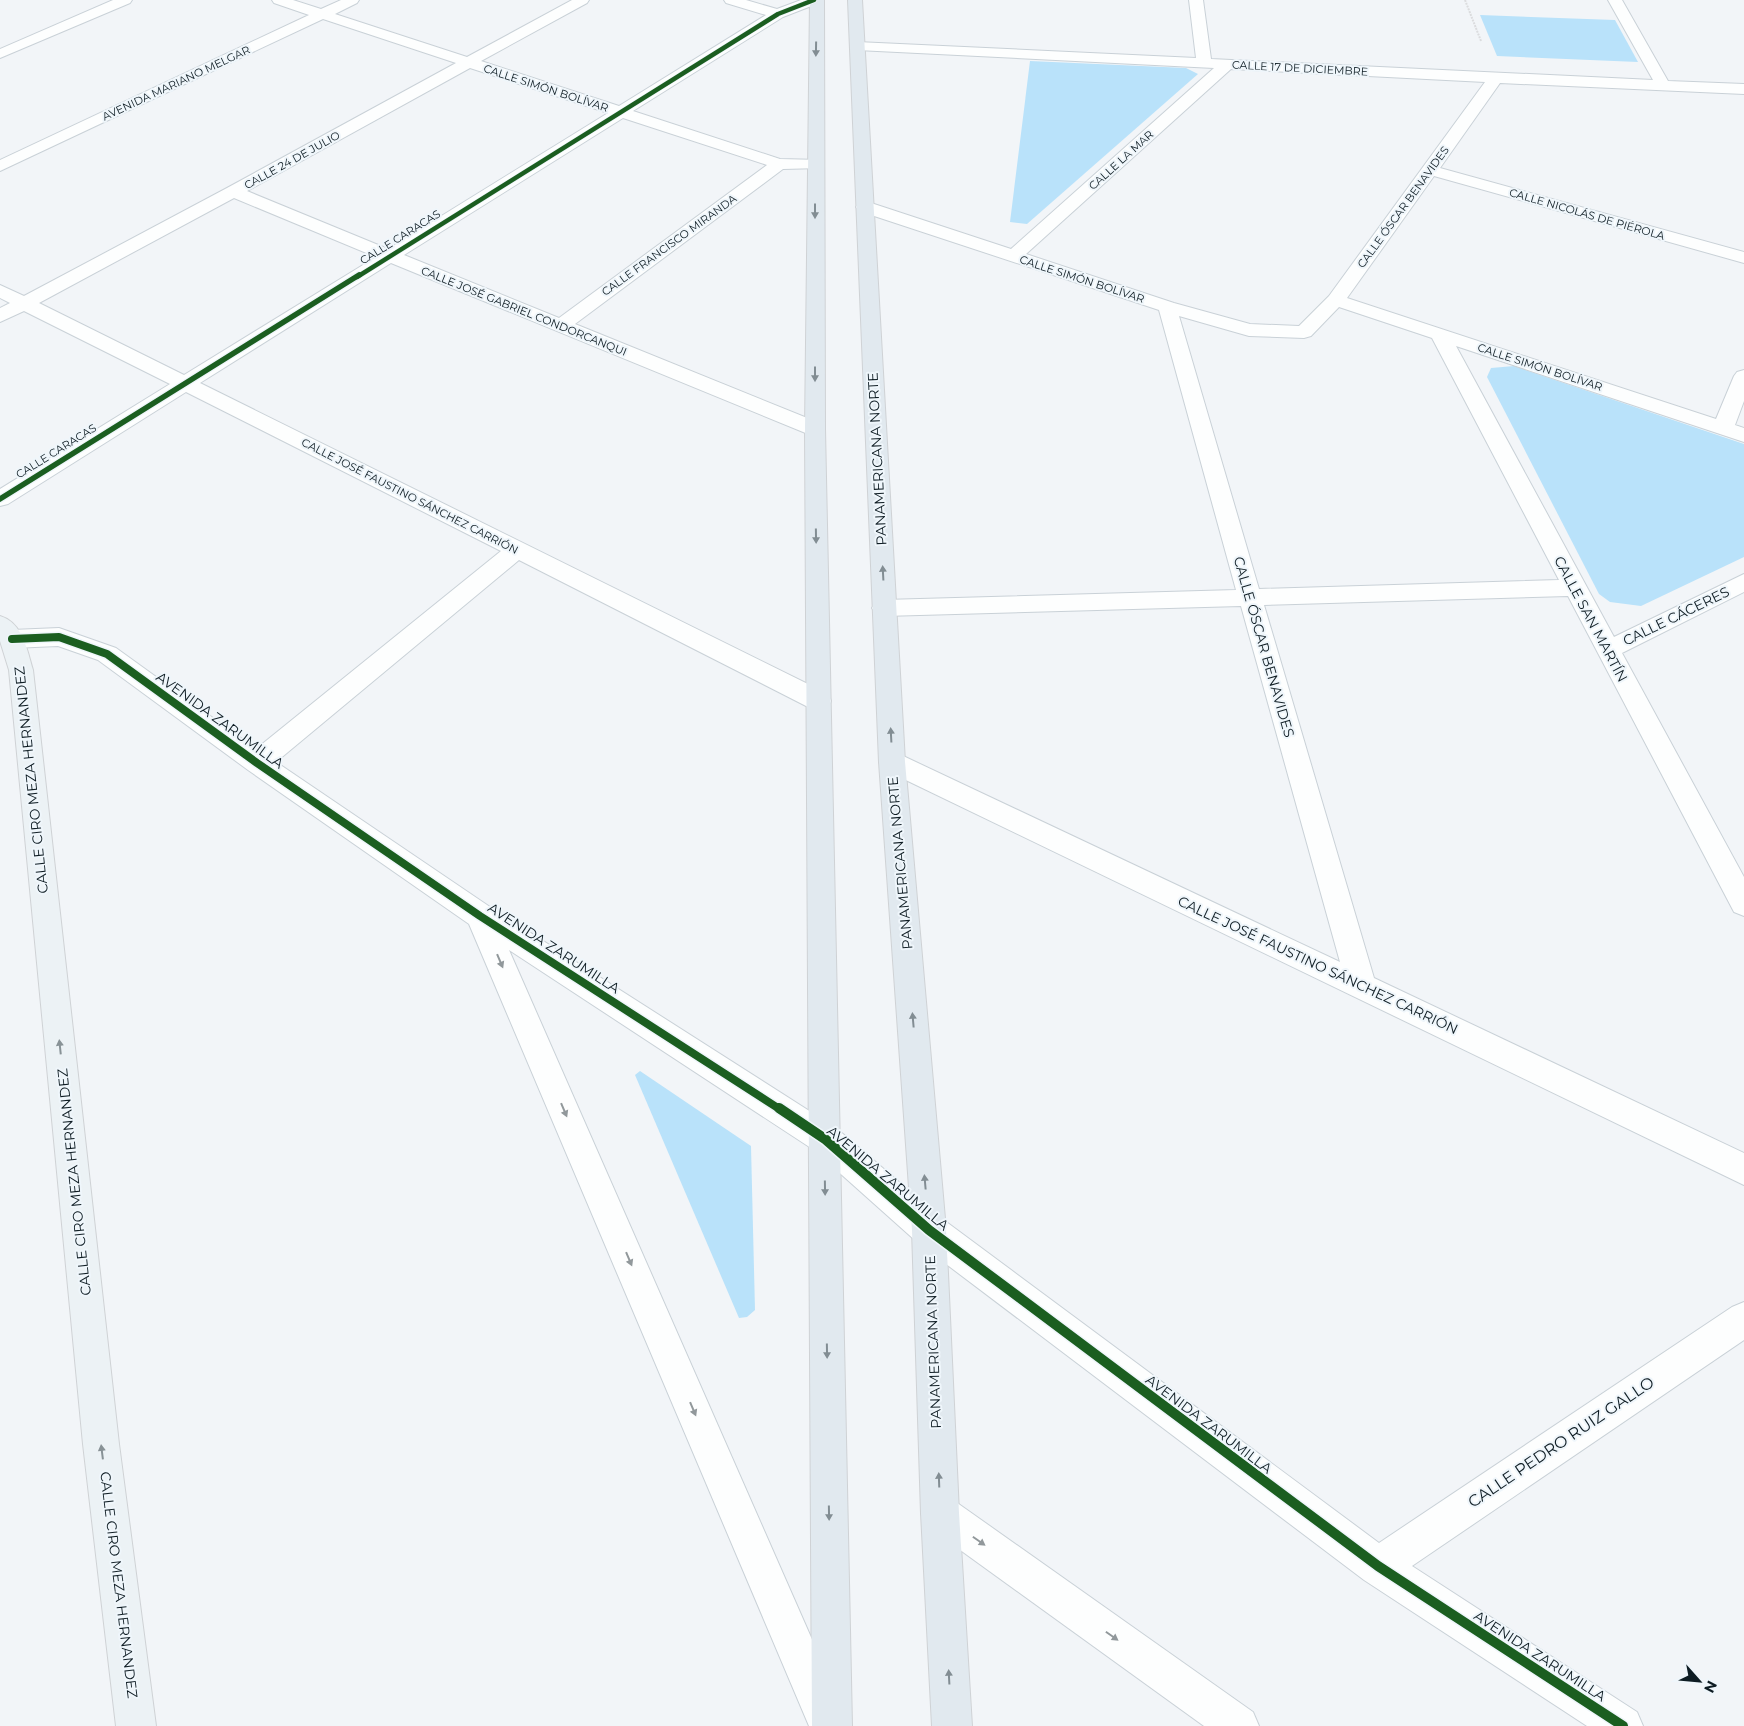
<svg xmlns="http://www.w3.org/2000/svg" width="1744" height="1726" viewBox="0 0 1744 1726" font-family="Montserrat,sans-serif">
  <rect width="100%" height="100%" fill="#f2f5f8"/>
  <g fill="#b9e2fa">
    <path d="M1480 15 1615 20 1638 62 1497 56Z"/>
    <path d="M1030 61 1186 68 1198 74 1027 224 1010 222Z"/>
    <path d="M1514 366 1744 444V557L1641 606 1610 602 1599 594 1487 377 1491 368Z"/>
    <path d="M640 1071 751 1146 755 1310 747 1317 739 1318 635 1075Z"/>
  </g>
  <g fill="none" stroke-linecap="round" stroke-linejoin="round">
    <defs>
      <g id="minor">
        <path d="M113 0H132L130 3 0 58V49Z"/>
        <path d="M272 0H293L321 9 341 0H359L357 3 335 14 467 57 572 0H589L587 3 481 61 619 106 766 15 726 3 724 0H746L777 9 801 0H821L819 3 783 17 633 111 780 159 821 160 823 164 821 168 783 169 575 324 822 424 825 429 822 434 815 435 808 434 391 263 200 383 828 694 831 701 828 708 819 710 810 708 519 560 276 762 490 907 836 1128 941 1218 1379 1543 1732 1307 1744 1302V1340L1412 1566 1637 1712 1643 1726H1587L1364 1580 917 1242 814 1150 509 950 850 1726H809L469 924 248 770 98 660 58 646 12 648 4 645 0 639 4 633 12 630 59 628 116 648 256 749 501 551 186 392 8 504 0 506V489L170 384 24 311 0 322V308L10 303 0 298V285L24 296 227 188 456 63 323 19 0 171V160L309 15 274 3ZM470 68 608 113 388 249 247 191ZM623 118 767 165 559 318 404 255ZM234 198 376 257 184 375 39 303Z"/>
        <path d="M1189 0H1203L1211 59 1653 80 1608 0H1622L1668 81 1744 84V94L1500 83 1440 168 1744 252V263L1434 176 1347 298 1716 419 1734 376 1737 372 1744 370V401L1735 425 1744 428V442L1456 346 1614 637 1744 574V592L1622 653 1744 877V916L1734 912 1568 596 1264 605 1374 978 1744 1153V1185L883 769 879 762 883 755 892 752 901 755 1340 962 1241 606 884 616 876 614 872 608 876 602 884 600 1236 590 1159 310 859 211 856 207 859 203 865 202 871 203 1011 249 1214 68 857 50 852 49 850 46 852 43 857 42 1196 58ZM1231 69 1485 82 1329 296 1299 326 1250 324 1174 303 1026 254ZM1339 307 1432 338 1559 580 1259 589 1179 316 1249 336 1304 338 1311 336Z"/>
        <path d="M940 1494 953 1500 1253 1712 1259 1726H1204L927 1526 921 1513 927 1500Z"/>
      </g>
      <path id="major" d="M0 616C23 623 27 650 33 670L119 1444 156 1726H116L83 1444 9 670 0 641Z"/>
      <g id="highway">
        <path d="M810 0H824L825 429 852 1726H812L805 429Z"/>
        <path d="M848 0H862L905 762 946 1230 959 1513 972 1726H932L921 1513 912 1230 879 762Z"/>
      </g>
    </defs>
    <use href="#minor" stroke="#c9d1d7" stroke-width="2"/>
    <use href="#major" stroke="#cfd2d5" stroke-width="2"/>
    <use href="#highway" stroke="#cfd2d5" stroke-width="2"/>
    <path stroke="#dbdcde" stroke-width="2" stroke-dasharray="2 1" stroke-linecap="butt" d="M1465 0 1481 41"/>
    <use href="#minor" fill="#fdfefe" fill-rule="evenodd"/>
    <use href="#major" fill="#ecf2f5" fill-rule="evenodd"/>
    <use href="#highway" fill="#e1e9ef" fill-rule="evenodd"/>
    <defs>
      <path id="cycleway-far3" d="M357 277 778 14 814 0"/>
      <g id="cycleway-far2">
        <path d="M0 499 359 275"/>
        <path d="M45 638H61"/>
      </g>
      <path id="cycleway-far1" d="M12 639 59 637 107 654 257 763 480 916 781 1110"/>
      <path id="cycleway" d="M779 1108 825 1139 929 1230 1378 1566 1623 1726"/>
    </defs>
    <use href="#cycleway-far3" stroke="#eff6fb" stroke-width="6"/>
    <use href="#cycleway-far2" stroke="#eff6fb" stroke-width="8"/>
    <use href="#cycleway-far1" stroke="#eff6fb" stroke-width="11"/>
    <use href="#cycleway" stroke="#eff6fb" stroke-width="13"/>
    <use href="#cycleway-far3" stroke="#1b5e20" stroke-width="4.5"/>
    <use href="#cycleway-far2" stroke="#1b5e20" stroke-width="5.5"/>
    <use href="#cycleway-far1" stroke="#1b5e20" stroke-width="8"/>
    <use href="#cycleway" stroke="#1b5e20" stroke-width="10"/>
  </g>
  <defs><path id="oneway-solid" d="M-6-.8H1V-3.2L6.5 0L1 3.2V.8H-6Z" transform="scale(1.25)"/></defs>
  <g fill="#828d93">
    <use href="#oneway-solid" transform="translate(816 49) rotate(91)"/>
    <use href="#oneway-solid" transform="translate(815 211) rotate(90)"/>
    <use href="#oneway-solid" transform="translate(815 374) rotate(90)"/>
    <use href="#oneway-solid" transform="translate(816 536) rotate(89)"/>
    <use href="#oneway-solid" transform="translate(883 573) rotate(-93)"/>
    <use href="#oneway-solid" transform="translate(891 735) rotate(-93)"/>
    <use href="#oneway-solid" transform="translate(913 1020) rotate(-95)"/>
    <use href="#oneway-solid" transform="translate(925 1182) rotate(-95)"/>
    <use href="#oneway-solid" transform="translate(825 1188) rotate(89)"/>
    <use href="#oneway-solid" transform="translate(827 1351) rotate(89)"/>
    <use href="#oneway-solid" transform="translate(939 1480) rotate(-92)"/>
    <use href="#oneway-solid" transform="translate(829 1513) rotate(89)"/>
    <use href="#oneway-solid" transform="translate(949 1677) rotate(-93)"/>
  </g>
  <g fill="#91989b">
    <use href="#oneway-solid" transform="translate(500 961) rotate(67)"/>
    <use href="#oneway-solid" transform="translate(564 1110) rotate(67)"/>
    <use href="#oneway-solid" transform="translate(629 1259) rotate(67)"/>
    <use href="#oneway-solid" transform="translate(693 1409) rotate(67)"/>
    <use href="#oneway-solid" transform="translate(979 1541) rotate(35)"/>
    <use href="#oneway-solid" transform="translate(1112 1636) rotate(35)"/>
  </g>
  <g fill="#889296">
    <use href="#oneway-solid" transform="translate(60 1047) rotate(-96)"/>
    <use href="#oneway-solid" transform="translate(102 1452) rotate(-97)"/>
  </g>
  <g text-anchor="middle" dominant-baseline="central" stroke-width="4" stroke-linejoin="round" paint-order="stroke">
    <g font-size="11" fill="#0e1c23" stroke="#eff6fb">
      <text transform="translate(1300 68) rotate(3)">CALLE 17 DE DICIEMBRE</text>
      <text transform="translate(176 83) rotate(-25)">AVENIDA MARIANO MELGAR</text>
      <text transform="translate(546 88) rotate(18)">CALLE SIMÓN BOLÍVAR</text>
      <text transform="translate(292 160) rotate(-29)">CALLE 24 DE JULIO</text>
      <text transform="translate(1121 160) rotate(-42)">CALLE LA MAR</text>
      <text transform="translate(1403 207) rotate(-54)">CALLE ÓSCAR BENAVIDES</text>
      <text transform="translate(1587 214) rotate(16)">CALLE NICOLÁS DE PIÉROLA</text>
      <text transform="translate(400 237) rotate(-32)">CALLE CARACAS</text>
      <text transform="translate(669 245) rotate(-36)">CALLE FRANCISCO MIRANDA</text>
      <text transform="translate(1082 279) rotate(18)">CALLE SIMÓN BOLÍVAR</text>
      <text transform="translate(524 311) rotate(22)">CALLE JOSÉ GABRIEL CONDORCANQUI</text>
      <text transform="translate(1540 367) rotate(18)">CALLE SIMÓN BOLÍVAR</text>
      <text transform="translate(56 451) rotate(-32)">CALLE CARACAS</text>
      <text transform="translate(410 496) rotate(27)">CALLE JOSÉ FAUSTINO SÁNCHEZ CARRIÓN</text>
    </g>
    <g font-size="14" fill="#0e1c23" stroke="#eff6fb">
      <text transform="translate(877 459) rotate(-93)">PANAMERICANA NORTE</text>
      <text transform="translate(1676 616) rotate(-26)">CALLE CÁCERES</text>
      <text transform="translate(1591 619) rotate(62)">CALLE SAN MARTÍN</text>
      <text transform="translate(1264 647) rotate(74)">CALLE ÓSCAR BENAVIDES</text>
      <text transform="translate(220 720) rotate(36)">AVENIDA ZARUMILLA</text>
      <text transform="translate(31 780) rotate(-96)">CALLE CIRO MEZA HERNANDEZ</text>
      <text transform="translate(900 863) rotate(-95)">PANAMERICANA NORTE</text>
      <text transform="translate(554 948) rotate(33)">AVENIDA ZARUMILLA</text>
      <text transform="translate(1318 965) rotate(25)">CALLE JOSÉ FAUSTINO SÁNCHEZ CARRIÓN</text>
      <text transform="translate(888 1178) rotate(40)">AVENIDA ZARUMILLA</text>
      <text transform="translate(74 1182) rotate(-96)">CALLE CIRO MEZA HERNANDEZ</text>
      <text transform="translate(933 1342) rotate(-92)">PANAMERICANA NORTE</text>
      <text transform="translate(1209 1424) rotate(37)">AVENIDA ZARUMILLA</text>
      <text transform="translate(119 1585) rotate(83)">CALLE CIRO MEZA HERNANDEZ</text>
      <text transform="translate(1540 1656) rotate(33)">AVENIDA ZARUMILLA</text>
    </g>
    <g font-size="16" fill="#0e1c23" stroke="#eff6fb">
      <text transform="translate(1561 1442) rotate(-34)">CALLE PEDRO RUIZ GALLO</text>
    </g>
  </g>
  <g transform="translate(1699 1681) rotate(117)" stroke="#eff6fb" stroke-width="4" paint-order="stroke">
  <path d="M0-4L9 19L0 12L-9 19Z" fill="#0e1c23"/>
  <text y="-8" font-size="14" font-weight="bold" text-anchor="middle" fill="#0e1c23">N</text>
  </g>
</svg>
